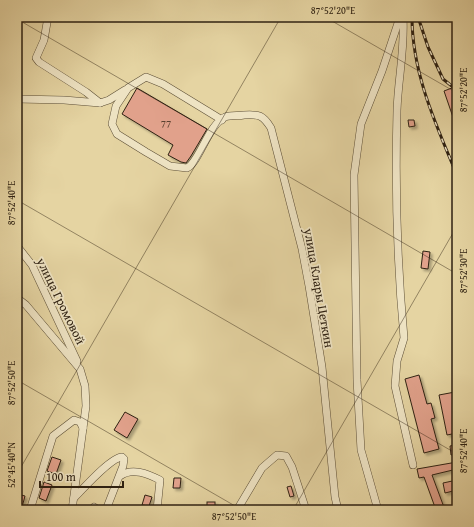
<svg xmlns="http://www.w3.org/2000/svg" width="474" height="527" viewBox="0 0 474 527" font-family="'Gentium Book Plus',serif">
  <defs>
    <filter id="shadow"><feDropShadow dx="2.5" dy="2.5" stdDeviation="1" flood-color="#0004"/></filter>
  </defs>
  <rect width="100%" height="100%" fill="#e5d4a2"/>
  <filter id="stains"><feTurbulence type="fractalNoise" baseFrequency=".005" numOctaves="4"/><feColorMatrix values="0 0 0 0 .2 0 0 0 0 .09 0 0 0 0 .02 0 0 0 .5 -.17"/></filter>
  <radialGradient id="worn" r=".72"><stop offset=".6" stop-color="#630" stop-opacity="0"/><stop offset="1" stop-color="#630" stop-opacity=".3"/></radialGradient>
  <g fill="#e1a18b" stroke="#2e2112" filter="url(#shadow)">
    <path d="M457 86V126H456L444 91Z"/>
    <path d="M137 88 207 129 191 156 186 163 181 162 168 155 173 145 122 114Z"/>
    <path d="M408 120H414L415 126 409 127Z"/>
    <path d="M423 251 430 252 428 269 421 268Z"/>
    <path d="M419 375 427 404 431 403 435 418 431 419 439 449 424 453 405 379Z"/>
    <path d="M455 392 457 403V433L447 435 439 395Z"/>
    <path d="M125 412 138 419 127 438 114 430Z"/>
    <path d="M455 445 456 454 451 455 450 446Z"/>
    <path d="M52 457 61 460 56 474 47 471Z"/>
    <path d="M457 462V469L432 475 445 510H436L424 477 419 478 417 469Z"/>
    <path d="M174 478H181L180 488H173Z"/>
    <path d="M457 480V490L445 493 443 483Z"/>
    <path d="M44 482 52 485 46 501 39 498Z"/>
    <path d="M291 486 294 496 290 497 287 487Z"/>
    <path d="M17 494 25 496 22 507 17 506Z"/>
    <path d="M145 495 152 497 149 506 142 505Z"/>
    <rect x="207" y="502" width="8" height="8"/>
  </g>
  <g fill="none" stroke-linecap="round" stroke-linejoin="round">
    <defs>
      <g id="minor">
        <path d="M48 17 44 40 36 58 39 62 86 92 100 103 109 100 125 90"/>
        <path d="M403 17C405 49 398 79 397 111 395 186 397 263 404 338L397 361 395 386 413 465"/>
        <path d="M17 99 64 100 100 103"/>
        <path d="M222 120 163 84 146 77 128 88 116 106 112 124 117 134 146 152 170 166 187 168C199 163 208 125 225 117 230 115 239 116 244 115 259 114 263 115 271 128L302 249 309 286 322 367 335 497 338 510"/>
        <path d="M17 246 32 265 77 361"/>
        <path d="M17 298 26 305 80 369 85 386 86 406 72 510"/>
        <path d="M120 476C132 467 148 474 160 480L157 510"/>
        <path d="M74 498C83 489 110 458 122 457L124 459 123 466 106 510"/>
        <path d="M94 507 98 510"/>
        <path d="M30 510 53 436 74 420 80 422 83 428"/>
        <path d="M237 510 262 468 277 455 286 456 292 467 306 510"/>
        <path d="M378 510 361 450 357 380 354 175 361 124 382 71 400 17"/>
      </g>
    </defs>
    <use href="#minor" stroke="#5c4e36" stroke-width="8"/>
    <use href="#minor" stroke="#eee3c3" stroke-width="7"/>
    <defs>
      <g id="rail">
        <path d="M412 17C412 73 436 125 457 175"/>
        <path d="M418 17 428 47 443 79 453 87"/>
      </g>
    </defs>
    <use href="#rail" stroke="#2e2112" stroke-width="3"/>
    <use href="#rail" stroke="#eee3c3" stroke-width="1.5" stroke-dasharray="4.5" stroke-linecap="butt"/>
  </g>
  <path fill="none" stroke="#2e2112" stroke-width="1" stroke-opacity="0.45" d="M325 17 457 93M17 19 457 274M17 200 457 454M17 380 242 510M17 474 281 17M293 510 457 226"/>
  <g text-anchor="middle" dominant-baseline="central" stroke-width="3.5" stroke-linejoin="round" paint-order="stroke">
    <g font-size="11" fill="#5b4130">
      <text x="166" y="123">77</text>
    </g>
    <g font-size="13" fill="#2e2112" stroke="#eee3c3">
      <text transform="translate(319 288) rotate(80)">улица Клары Цеткин</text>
      <text transform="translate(61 301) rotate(64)">улица Громовой</text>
    </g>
  </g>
  <rect width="474" height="527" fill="none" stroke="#e5d4a2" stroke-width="44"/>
  <path d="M40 481v6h83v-6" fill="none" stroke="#2e2112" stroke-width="2"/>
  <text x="46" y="481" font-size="12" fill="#2e2112" stroke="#eee3c3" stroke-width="3" paint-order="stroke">100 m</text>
  <rect x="22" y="22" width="430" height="483" fill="none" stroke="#2e2112" stroke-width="1.5"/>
  <g font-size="10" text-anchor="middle" fill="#2e2112">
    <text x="333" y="14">87°52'20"E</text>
    <text transform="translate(463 90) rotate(-90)" y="4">87°52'20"E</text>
    <text transform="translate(11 203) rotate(-90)" y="4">87°52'40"E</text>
    <text transform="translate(463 271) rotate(-90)" y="4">87°52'30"E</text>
    <text transform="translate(11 383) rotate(-90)" y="4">87°52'50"E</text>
    <text transform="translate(463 451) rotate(-90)" y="4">87°52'40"E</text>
    <text transform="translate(11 465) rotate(-90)" y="4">52°45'40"N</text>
    <text x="234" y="520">87°52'50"E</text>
  </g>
  <rect width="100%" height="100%" filter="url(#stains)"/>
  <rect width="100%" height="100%" fill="url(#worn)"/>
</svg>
